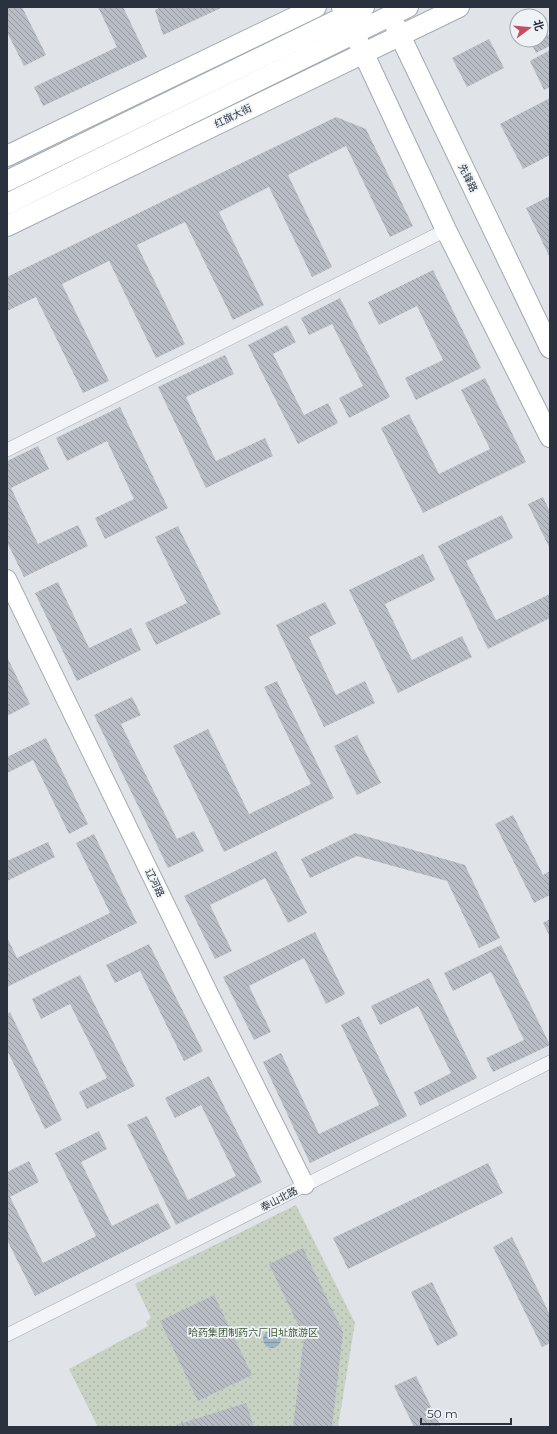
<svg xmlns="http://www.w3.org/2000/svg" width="557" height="1434" viewBox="0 0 557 1434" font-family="Montserrat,'Noto Sans SC',sans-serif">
  <defs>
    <pattern id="park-dots" width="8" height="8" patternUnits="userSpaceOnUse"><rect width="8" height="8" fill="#c7d2c2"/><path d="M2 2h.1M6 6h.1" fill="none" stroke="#abb5a8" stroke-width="1.8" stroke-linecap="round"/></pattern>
    <pattern id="water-rules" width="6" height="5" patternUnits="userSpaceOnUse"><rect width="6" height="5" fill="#9eb3c6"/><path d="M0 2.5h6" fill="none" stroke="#8192a2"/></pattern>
    <pattern id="building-back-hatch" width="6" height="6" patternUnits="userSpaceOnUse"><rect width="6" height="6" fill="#b8bdc5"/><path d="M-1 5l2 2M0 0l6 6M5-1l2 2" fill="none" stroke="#969aa1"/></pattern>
  </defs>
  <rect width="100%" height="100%" fill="#e0e4e8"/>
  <path fill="url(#park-dots)" d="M296 1205 355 1323 338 1427H98L69 1369 148 1326 146 1322 151 1318 135 1284Z"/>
  <circle fill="url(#water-rules)" cx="272" cy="1339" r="9"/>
  <g fill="url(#building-back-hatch)">
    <path d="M7 7H22L46 55 24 66 7 32Z"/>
    <path d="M98 7H123L147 57 43 106 34 87 117 47Z"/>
    <path d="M161 7H223L163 35 155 10Z"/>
    <path d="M541 21 550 38V46L536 53 530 40H541Z"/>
    <path d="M489 39 504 68 467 87 452 58Z"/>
    <path d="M550 50V87L544 90 530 61Z"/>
    <path d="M550 98V155L523 169 500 124Z"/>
    <path d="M336 117 366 129 413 226 390 237 346 146 288 175 332 267 312 277 269 187 219 212 264 305 233 320 185 222 137 245 185 344 156 358 109 261 62 284 109 381 83 393 36 297 7 311V277Z"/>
    <path d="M550 196V258L526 208Z"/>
    <path d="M433 270 481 368 416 400 405 378 443 360 417 306 379 325 368 302Z"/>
    <path d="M340 298 390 397 349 418 339 398 363 386 332 324 309 335 301 318Z"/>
    <path d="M287 325 296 342 273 354 304 415 328 403 338 423 298 444 248 345Z"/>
    <path d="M225 355 234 374 186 397 216 461 265 438 273 456 206 488 158 387Z"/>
    <path d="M485 378 526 462 423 513 381 428 409 414 439 474 490 449 461 390Z"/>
    <path d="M120 407 168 508 105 539 95 518 134 499 107 441 67 461 56 438Z"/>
    <path d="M38 446 49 469 11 488 38 544 78 525 88 546 24 577 7 542V461Z"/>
    <path d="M543 497 550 512V549L528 504Z"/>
    <path d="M502 515 513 538 466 561 496 620 550 594V618L488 649 438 546Z"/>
    <path d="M178 526 221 614 156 645 145 623 187 603 155 537Z"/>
    <path d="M423 554 435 580 385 604 412 660 462 636 472 657 398 693 349 590Z"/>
    <path d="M58 582 89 648 131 628 141 650 77 681 35 593Z"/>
    <path d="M325 602 336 624 309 637 336 695 365 681 375 703 324 727 276 625Z"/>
    <path d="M8 659 30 704 7 716V660Z"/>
    <path d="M277 681 334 798 224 852 173 746 208 729 249 814 311 784 264 687Z"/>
    <path d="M132 697 141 715 121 724 177 839 194 831 204 851 168 868 94 715Z"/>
    <path d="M357 735 381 783 357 795 334 746Z"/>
    <path d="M46 738 88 824 69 834 33 760 7 773V757Z"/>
    <path d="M513 815 543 875 550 871V895L534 903 495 824Z"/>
    <path d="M355 833 465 865 500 938 479 948 447 881 357 856 310 878 301 859Z"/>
    <path d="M94 834 137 923 7 987V937L17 958 110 913 76 843Z"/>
    <path d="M48 842 55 857 7 881V861Z"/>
    <path d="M276 851 307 913 288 923 265 878 210 905 232 951 215 959 184 896Z"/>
    <path d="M550 919V937L543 923Z"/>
    <path d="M315 932 345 994 326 1004 304 958 249 986 271 1032 254 1040 223 977Z"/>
    <path d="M149 944 203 1051 184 1061 140 971 115 983 106 965Z"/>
    <path d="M501 945 550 1045 493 1072 486 1058 524 1040 491 972 453 991 444 973Z"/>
    <path d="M80 975 135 1086 87 1109 79 1092 107 1078 70 1004 41 1019 32 999Z"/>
    <path d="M429 978 477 1078 420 1106 414 1092 451 1073 418 1006 380 1025 371 1006Z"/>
    <path d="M10 1012 62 1120 45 1129 7 1050V1014Z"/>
    <path d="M359 1016 407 1116 310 1163 263 1062 281 1053 319 1134 379 1105 341 1025Z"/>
    <path d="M209 1076 262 1182 176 1225 127 1125 147 1116 188 1200 236 1176 201 1105 175 1118 165 1098Z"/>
    <path d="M99 1131 107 1149 81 1162 112 1226 158 1203 171 1228 35 1296 7 1240V1172L29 1161 39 1182 10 1197 43 1263 96 1236 55 1153Z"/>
    <path d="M488 1163 503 1193 348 1269 333 1238Z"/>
    <path d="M512 1237 550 1315V1343L542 1347 493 1247Z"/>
    <path d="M303 1248 343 1332 332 1427H293L304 1337 269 1264Z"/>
    <path d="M432 1282 458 1335 437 1346 411 1292Z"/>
    <path d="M214 1295 252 1375 198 1401 160 1321Z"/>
    <path d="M416 1376 441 1427H414L394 1386Z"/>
    <path d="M246 1403 254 1427H177L176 1425Z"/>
  </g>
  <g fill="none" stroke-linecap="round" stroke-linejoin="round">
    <defs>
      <g id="minor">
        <path d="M7 450 446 230"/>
        <path d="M7 1335 550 1062"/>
      </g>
      <path id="secondary" d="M7 579 210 996 305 1185"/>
      <g id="primary">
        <path d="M342 7 446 230 550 437"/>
        <path d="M395 25 550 348"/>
        <path d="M7 156 316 7"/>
        <path d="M7 181 364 7"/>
        <path d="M7 204 408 7"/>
        <path d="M7 226 459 7"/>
      </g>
    </defs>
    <use href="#minor" stroke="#a6abb2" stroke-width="14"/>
    <use href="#secondary" stroke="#a6abb2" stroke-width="20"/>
    <use href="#primary" stroke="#a1a9b3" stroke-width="22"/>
    <use href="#minor" stroke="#f3f4f7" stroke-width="13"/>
    <use href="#secondary" stroke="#fff" stroke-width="18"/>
    <use href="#primary" stroke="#fff" stroke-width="20"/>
  </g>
  <g text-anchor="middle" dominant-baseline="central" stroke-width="3.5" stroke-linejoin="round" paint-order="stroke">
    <g font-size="10" fill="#2a323f" stroke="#f0f3f6">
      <text transform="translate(233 116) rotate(-26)">红旗大街</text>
      <text transform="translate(468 178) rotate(64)">先锋路</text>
      <text transform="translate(155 883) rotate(64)">辽河路</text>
      <text transform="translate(279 1199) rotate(-27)">泰山北路</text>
    </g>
    <g font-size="10" fill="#405938" stroke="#f0f3f6">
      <text x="253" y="1332">哈药集团制药六厂旧址旅游区</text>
    </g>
  </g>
  <rect width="557" height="1434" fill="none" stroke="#2a323f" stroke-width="16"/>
  <g transform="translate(529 28) rotate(74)"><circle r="19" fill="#f0f3f6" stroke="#a1a6ad"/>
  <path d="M0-3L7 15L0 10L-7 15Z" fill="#c44e64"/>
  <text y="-6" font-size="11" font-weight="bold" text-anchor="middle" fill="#2a323f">北</text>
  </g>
  <path d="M421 1418v6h90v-6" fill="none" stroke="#2a323f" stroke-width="2"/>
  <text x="427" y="1418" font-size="12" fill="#2a323f" stroke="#f0f3f6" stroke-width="3" paint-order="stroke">50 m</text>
</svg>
